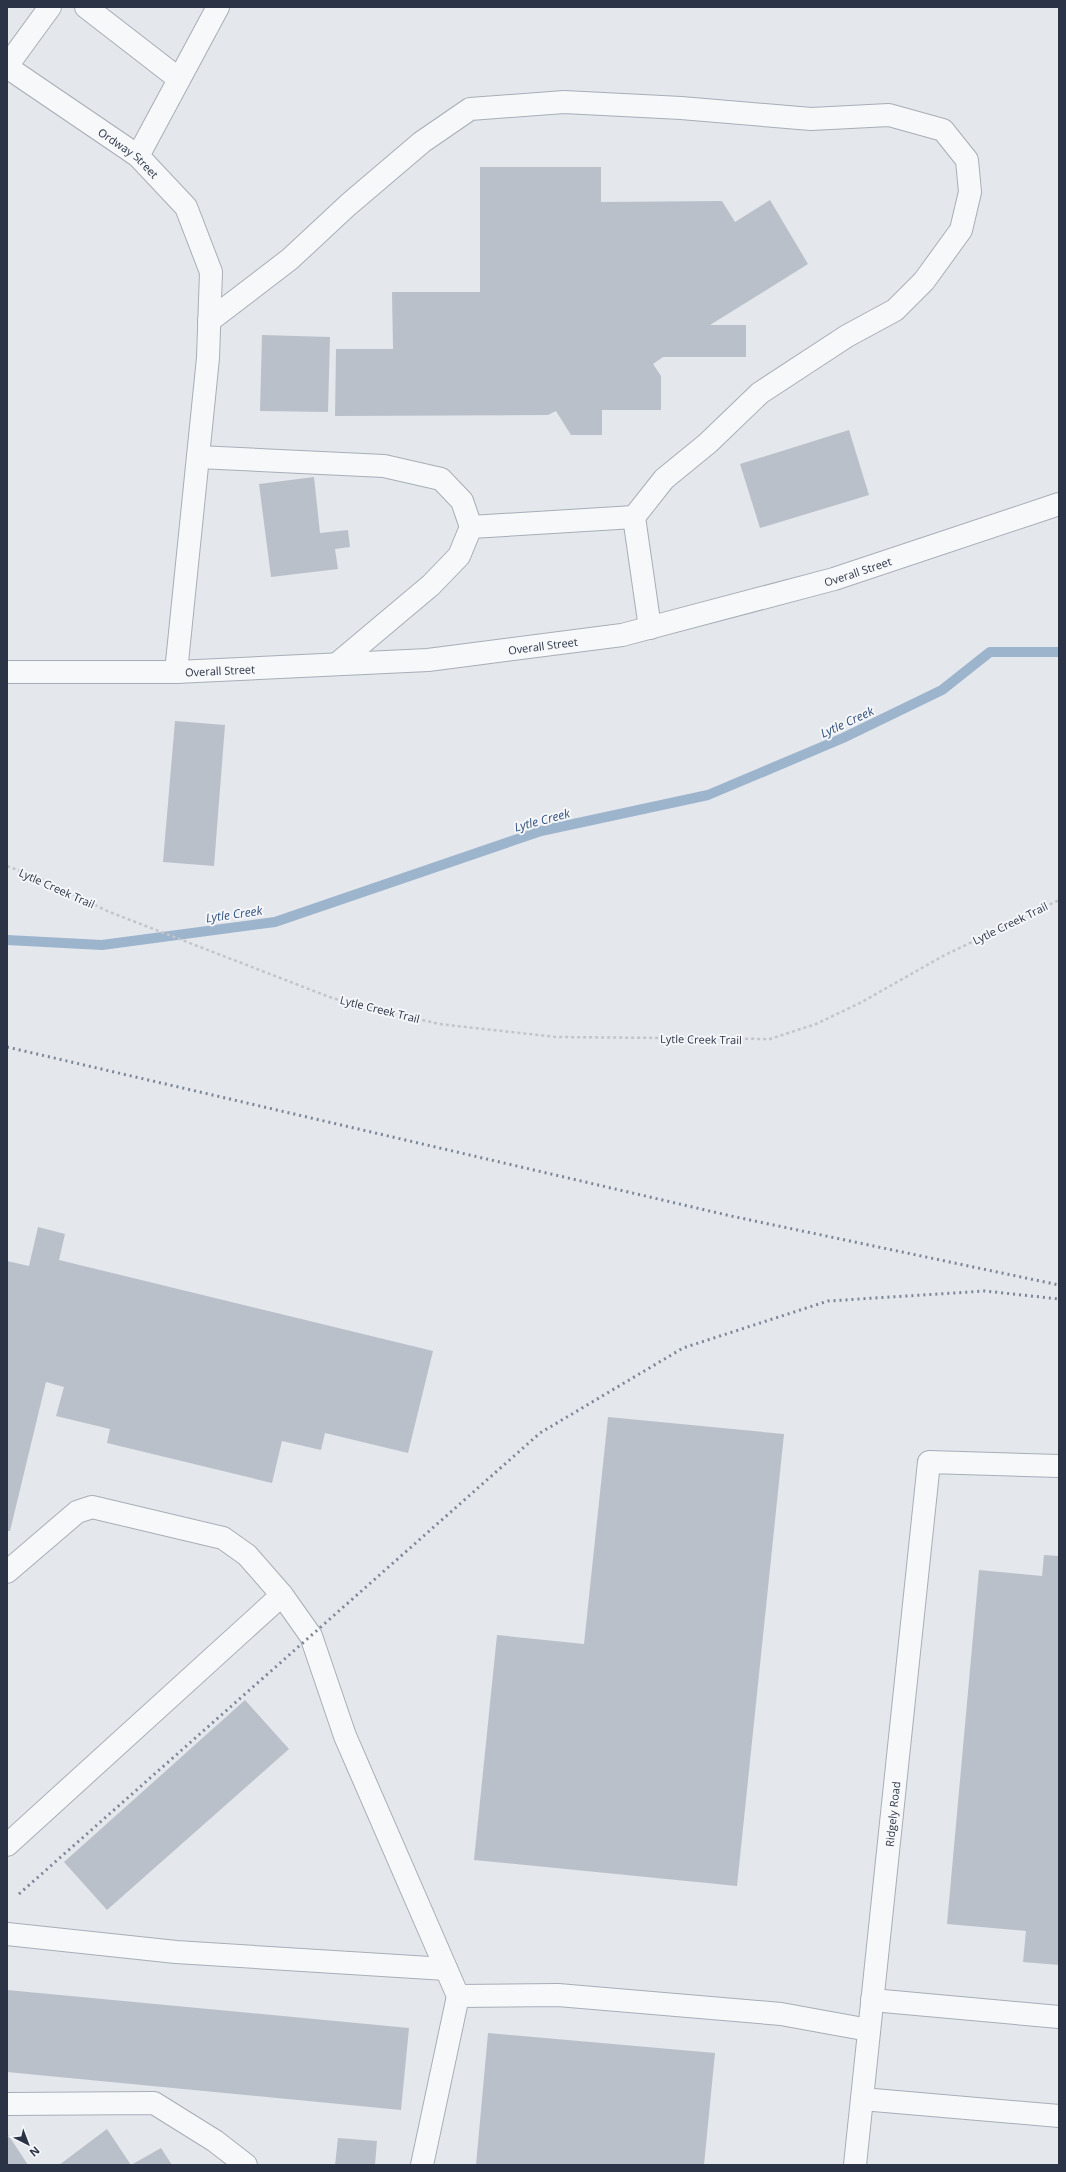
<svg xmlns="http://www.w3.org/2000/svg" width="1066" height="2172" viewBox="0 0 1066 2172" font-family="'Open Sans',sans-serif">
  <rect width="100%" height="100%" fill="#e4e7ec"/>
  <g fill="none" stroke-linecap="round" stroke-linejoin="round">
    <path stroke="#9db4cd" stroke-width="10" d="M7 940 102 945 275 922 541 831 708 795 843 738 942 690 990 652H1059"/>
  </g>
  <g fill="#bac0ca">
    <path d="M480 167H601V202L722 201 735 222 770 200 808 264 710 325H746V357H663L653 364 661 376V410H602V435H571L556 411 548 415 335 416 336 349H393L392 292H480Z"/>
    <path d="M262 335 330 337 328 412 260 411Z"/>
    <path d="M849 430 869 495 760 528 740 464Z"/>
    <path d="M314 477 320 533 348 530 350 547 335 549 338 569 271 577 259 484Z"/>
    <path d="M175 721 225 725 214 866 163 862Z"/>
    <path d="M38 1227 65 1234 59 1260 433 1351 408 1453 325 1433 321 1450 282 1441 272 1483 107 1443 110 1429 56 1416 64 1387 46 1382 10 1531H7V1261L29 1266Z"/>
    <path d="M608 1417 784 1434 737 1886 474 1860 497 1635 584 1644Z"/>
    <path d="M1044 1555 1059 1556V1965L1023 1962 1026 1931 947 1924 979 1570 1042 1576Z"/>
    <path d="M245 1700 289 1749 107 1910 64 1862Z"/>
    <path d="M7 1990 409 2028 401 2110 7 2072Z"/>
    <path d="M488 2033 715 2053 704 2165H476Z"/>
    <path d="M107 2129 131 2165H59Z"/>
    <path d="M7 2133 28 2165H7Z"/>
    <path d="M338 2138 377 2141 375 2165H335Z"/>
    <path d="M161 2148 172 2165H131Z"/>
  </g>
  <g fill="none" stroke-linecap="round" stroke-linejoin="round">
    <defs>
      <g id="minor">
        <path d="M86 7 179 79"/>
        <path d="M7 66 50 7"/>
        <path id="s1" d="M7 67 138 156 186 207 211 272 208 358 176 672"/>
        <path d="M138 156 218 7"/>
        <path d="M209 321 290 259 348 205 422 142 470 109 564 102 681 108 811 119 889 115 943 130 967 160 970 192 961 230 924 281 895 310 847 336 760 393 708 443 664 479 634 517 650 628"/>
        <path d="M198 457 384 466 441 479 462 501 471 527 634 517"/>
        <path d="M337 664 431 585 459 556 471 527"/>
        <path id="s2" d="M7 672H176L428 660 622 635 834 579 1059 504"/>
        <path d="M7 1572 77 1512 92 1507 223 1538 247 1555 282 1595 311 1636 345 1736 458 1996"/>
        <path d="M7 1845 282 1595"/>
        <path d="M7 1934 176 1952 446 1969"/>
        <path d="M872 2000 1059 2017"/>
        <path d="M862 2099 1059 2116"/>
        <path d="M7 2104 154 2103 215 2141 246 2165"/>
        <path d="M422 2165 458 1996 558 1995 781 2014 869 2030"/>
        <path id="s3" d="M855 2165 929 1462 1059 1466"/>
      </g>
    </defs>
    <use href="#minor" stroke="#a8aeb7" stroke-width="24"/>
    <path stroke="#c2c5cb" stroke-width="2.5" stroke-dasharray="3 3" stroke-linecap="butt" d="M7 866 49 882 107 911 332 998 439 1024 556 1037 770 1039 816 1024 860 1003 943 956 1059 900"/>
    <use href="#minor" stroke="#f7f8fa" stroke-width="22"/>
    <g stroke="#7c8697" stroke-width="3" stroke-dasharray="2 4" stroke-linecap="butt">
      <path d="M7 1047 731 1216 1059 1285"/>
      <path d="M19 1894 540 1433 683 1348 828 1301 985 1291 1059 1299"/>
    </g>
  </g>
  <g text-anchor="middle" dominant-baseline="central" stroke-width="4" stroke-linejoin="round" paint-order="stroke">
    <g font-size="11" fill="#2a3446" stroke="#f4f6f9">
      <text stroke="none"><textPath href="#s1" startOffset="149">Ordway Street</textPath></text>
      <text stroke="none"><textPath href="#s2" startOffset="861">Overall Street</textPath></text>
      <text stroke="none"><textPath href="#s2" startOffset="537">Overall Street</textPath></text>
      <text stroke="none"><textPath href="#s2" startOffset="213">Overall Street</textPath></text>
      <text transform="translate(57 888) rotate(24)">Lytle Creek Trail</text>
      <text transform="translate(1010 923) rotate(-26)">Lytle Creek Trail</text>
      <text transform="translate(380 1009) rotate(14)">Lytle Creek Trail</text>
      <text transform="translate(701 1039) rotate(1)">Lytle Creek Trail</text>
      <text stroke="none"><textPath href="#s3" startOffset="353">Ridgely Road</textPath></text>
    </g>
    <g font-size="12" font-style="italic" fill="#32527c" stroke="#f4f6f9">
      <text transform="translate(847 722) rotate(-25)">Lytle Creek</text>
      <text transform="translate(542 820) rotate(-15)">Lytle Creek</text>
      <text transform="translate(234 914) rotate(-8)">Lytle Creek</text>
    </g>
  </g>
  <rect width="1066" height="2172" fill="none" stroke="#2a3446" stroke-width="16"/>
  <g transform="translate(28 2144) rotate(138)" stroke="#f4f6f9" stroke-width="3" paint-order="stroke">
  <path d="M0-3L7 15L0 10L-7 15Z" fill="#2a3446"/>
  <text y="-6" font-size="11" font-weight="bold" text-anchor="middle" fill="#2a3446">N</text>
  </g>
</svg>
